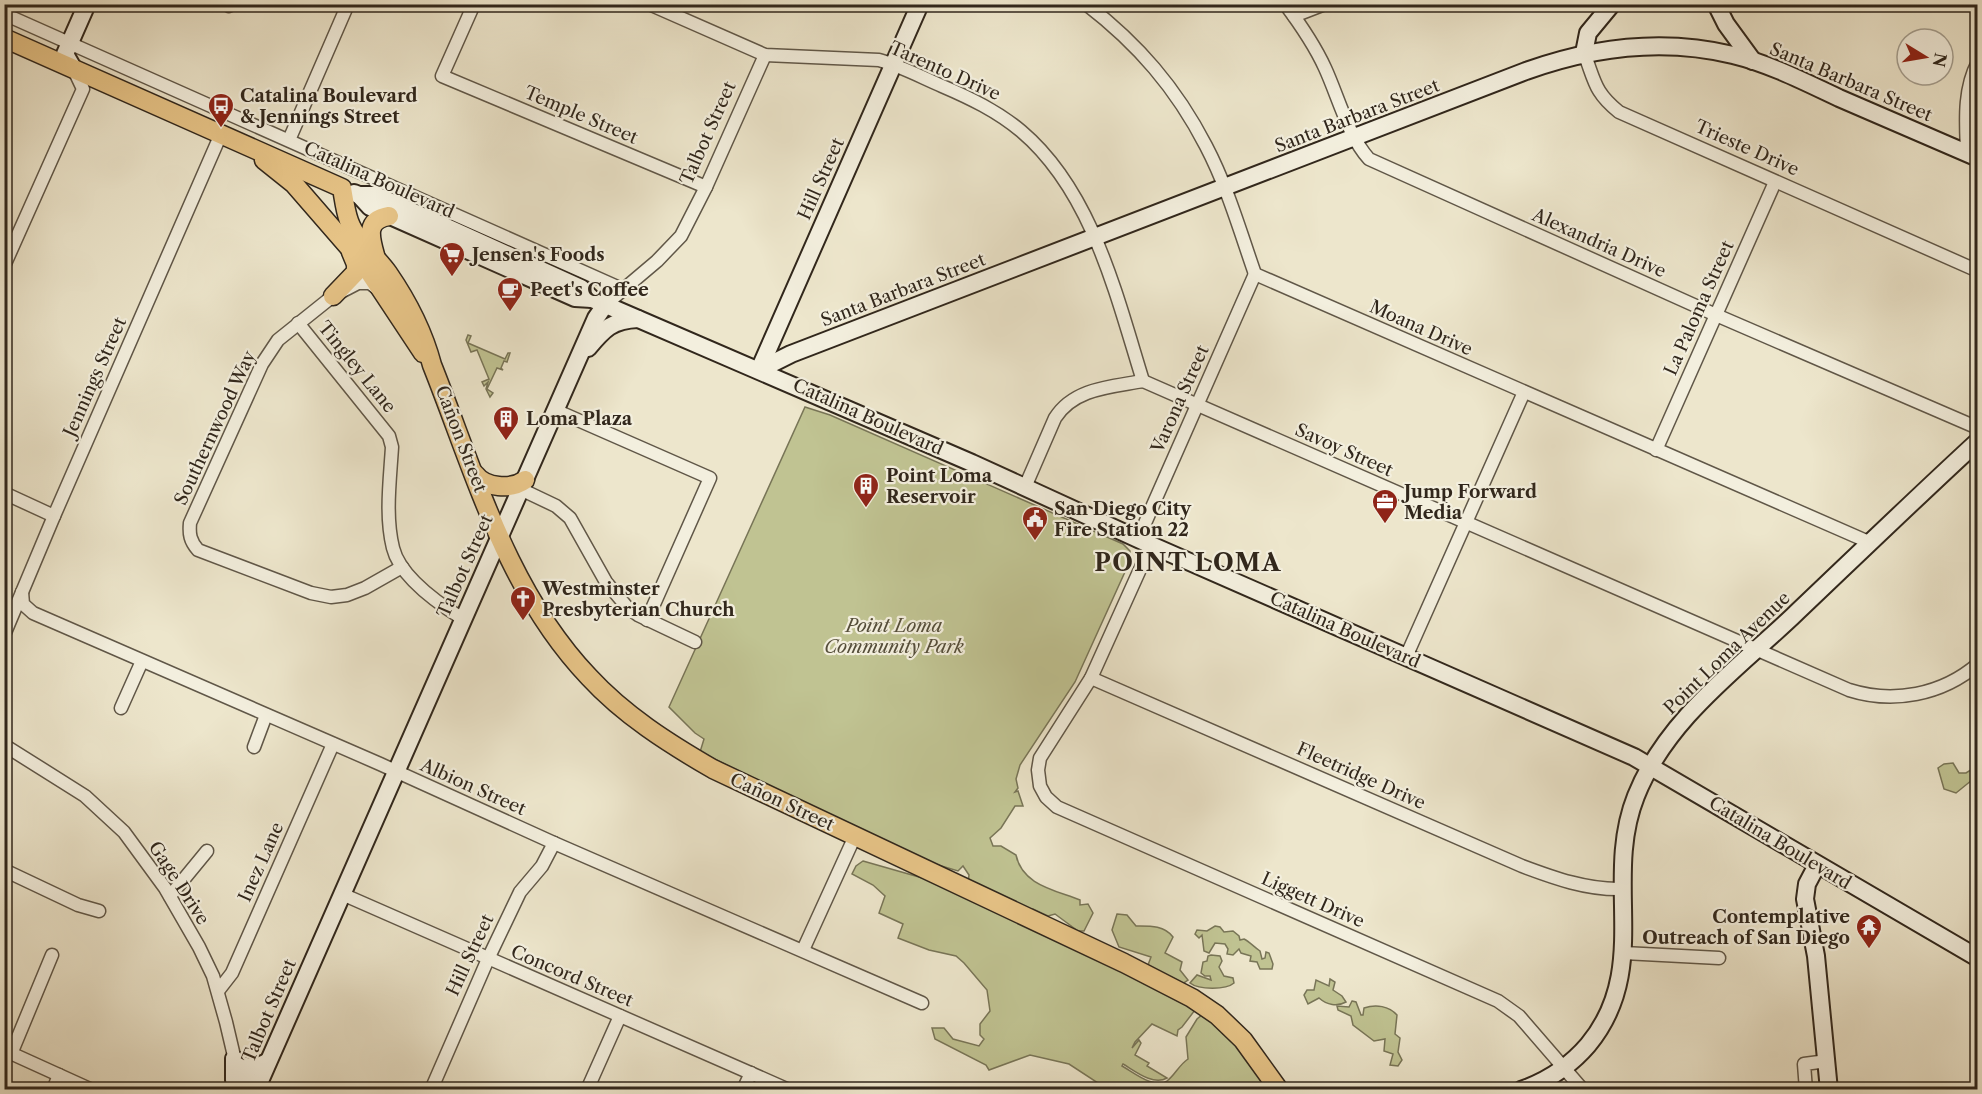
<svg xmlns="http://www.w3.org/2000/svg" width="1982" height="1094" viewBox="0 0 1982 1094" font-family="'Libre Caslon Text',serif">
  <rect width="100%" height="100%" fill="#ede6cc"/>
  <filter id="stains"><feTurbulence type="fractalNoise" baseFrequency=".00333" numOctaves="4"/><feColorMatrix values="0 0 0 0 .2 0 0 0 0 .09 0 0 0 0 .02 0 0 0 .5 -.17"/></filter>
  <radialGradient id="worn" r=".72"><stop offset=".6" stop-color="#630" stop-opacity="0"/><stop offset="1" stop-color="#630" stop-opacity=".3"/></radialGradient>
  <g fill="#c0c392" stroke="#787557" stroke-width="1.5">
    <path d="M468 335 471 336 468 343 505 359 508 353H510L507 362 504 361 501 368 503 370 497 368 487 389 493 393 490 397 486 389 488 382 484 386 482 382 489 379 477 350 471 352 466 340Z"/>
    <path d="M805 407 830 415 1123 544 1130 551 1129 563 1075 682 1020 765 1016 779 1018 788 1015 792 1018 791 1023 806H1015L1001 828 990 838 993 846H1001L1016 855C1022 885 1055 890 1080 900V905L1088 904 1093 913 1084 931H1078L1055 914 1048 916 1033 909H1027L968 883 969 875 963 866 958 871 925 861 700 752 704 739 695 733 669 707Z"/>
    <path d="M1953 763 1959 773H1966L1977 766V776L1956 793 1944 789 1938 768 1944 764Z"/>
    <path d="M863 861 926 879 1112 966 1195 1010 1182 1027 1178 1030 1177 1036 1152 1024 1135 1042 1132 1048 1139 1040 1141 1043 1135 1055 1149 1063 1147 1066 1167 1078C1153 1086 1135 1071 1123 1064L1122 1066C1133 1072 1155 1090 1167 1081 1175 1075 1179 1065 1188 1059L1186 1037 1197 1019 1203 1014 1242 1050 1268 1089 1117 1090 1108 1087 1107 1089 1069 1064 1030 1055 989 1070 986 1065 935 1039 932 1028H944L953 1039 979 1046 984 1039 980 1035V1024L990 1011 987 990 964 963 956 956 929 950 898 938 903 924 879 913 885 896 873 885 852 874 856 866Z"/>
    <path d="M1117 914 1127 915 1136 926C1149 926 1164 925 1173 937L1165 953 1182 962 1180 970 1188 980 1182 984 1148 965 1151 957 1119 947 1112 930Z"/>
    <path d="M1215 926 1220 927 1224 932 1233 931 1239 936 1240 940 1244 939C1250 942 1254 947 1260 951L1262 959 1265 958 1266 952 1269 953 1273 964 1272 969H1260L1257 962 1250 961 1251 956 1241 953 1239 949 1233 955 1227 954 1228 949 1225 944 1215 943 1209 953 1204 951 1202 935 1199 938 1195 934 1197 930 1207 931Z"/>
    <path d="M1211 955 1220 956 1222 961 1219 967 1224 976 1233 978 1234 983C1226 990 1199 990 1190 983L1197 975 1211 980 1210 976H1205L1201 973 1203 962 1207 961 1208 956Z"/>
    <path d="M1330 979 1335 982 1333 990 1342 996 1346 1002C1337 1007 1327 1005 1319 998L1308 1004 1304 995 1307 990H1314L1316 980 1329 986Z"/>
    <path d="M1352 1001 1356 1002 1361 1015H1363L1364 1008C1376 1004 1389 1006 1397 1015L1395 1034 1400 1038 1398 1052 1402 1060 1398 1066 1390 1065 1393 1054 1384 1051 1385 1039 1374 1041 1353 1025 1351 1016 1338 1010 1337 1006 1349 1007Z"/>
  </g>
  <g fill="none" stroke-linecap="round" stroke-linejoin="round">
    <defs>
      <g id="street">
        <path d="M226 4 229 6"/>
        <path d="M474 4 442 76 706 187"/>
        <path d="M649 4 765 55 879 60C901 66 921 77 942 86 970 98 997 111 1021 131 1092 191 1116 294 1143 381"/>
        <path d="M1086 4C1138 44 1176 88 1206 146 1227 186 1240 231 1255 274L1871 543"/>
        <path d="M1285 4C1300 24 1315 46 1325 68 1338 96 1348 136 1369 159L1716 315 1978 428"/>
        <path d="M4 14 622 289"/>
        <path d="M1294 16 1325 4"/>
        <path d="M1584 53C1595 81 1594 92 1619 112L1978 271"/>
        <path d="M289 140 348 4"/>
        <path d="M1967 153C1966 123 1963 90 1978 62"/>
        <path d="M4 266 83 89 73 68"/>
        <path d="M379 290 370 283H358L333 296 278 340 262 364 190 523C189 534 190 541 198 550L311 593 331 597 347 595 365 588 402 567"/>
        <path d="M605 305 657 261 681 236 706 187 765 55"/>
        <path d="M298 323 389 436 392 447C390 480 385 516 393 548 400 577 439 604 463 619"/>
        <path d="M555 410 710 478 647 620"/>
        <path d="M1656 450 1775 182"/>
        <path d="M514 486 556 506 570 518 606 582 627 607 638 615 695 642"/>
        <path d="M1025 487 1055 418C1074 388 1111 387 1143 381L1849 690C1893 704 1942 695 1978 664"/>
        <path d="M4 493 54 516"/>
        <path d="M1138 539 1255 274"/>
        <path d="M1151 545 1091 678 1040 758 1038 770 1040 786 1046 797 1057 807 1498 1001 1519 1016 1583 1090"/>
        <path d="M22 592 23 604 33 613 380 764 554 843 922 1003"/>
        <path d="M4 635 54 516 221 134"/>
        <path d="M1406 657 1524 392"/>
        <path d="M1091 678 1522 866C1554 878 1587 890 1622 889"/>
        <path d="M121 708 142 661"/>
        <path d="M4 745 85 796 124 832 165 888 199 947 213 976 226 1022 238 1073 259 1083"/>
        <path d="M254 747 266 715"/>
        <path d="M4 870 78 905 99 911"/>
        <path d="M342 894 789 1090"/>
        <path d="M170 896 207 851"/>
        <path d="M803 950 855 836"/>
        <path d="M1624 953 1719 958"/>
        <path d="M218 991 232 973 333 744"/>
        <path d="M6 1051 92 1090"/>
        <path d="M11 1054 52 955"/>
        <path d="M53 1090 59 1075"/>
        <path d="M431 1090 488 959 520 892 542 866 554 843"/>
        <path d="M587 1090 620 1016"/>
        <path d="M743 1090 751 1073"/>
        <path d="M1806 1090 1804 1064 1827 1061"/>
      </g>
      <g id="secondary">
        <path d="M1716 4 1726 24 1753 61"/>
        <path d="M1584 53 1588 33 1612 4"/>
        <path d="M73 68 65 54 87 4"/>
        <path d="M354 193 359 195H376L581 288 592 299"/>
        <path d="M359 195 370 207 575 298 592 299 972 463 1151 545 1634 757 1978 958"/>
        <path d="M588 348C604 329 612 320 638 319"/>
        <path d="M759 370 791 354 1526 71C1593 47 1663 38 1733 55 1770 64 1805 82 1839 98 1885 118 1931 138 1978 158"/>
        <path d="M759 370 920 4"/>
        <path d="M1817 865 1807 884 1805 899 1816 956 1829 1090"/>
        <path d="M234 1059C245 1069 254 1069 267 1062"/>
        <path d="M234 1059V1080L239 1090"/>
        <path d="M256 1090 596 318 605 305"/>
        <path d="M1521 1090C1547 1081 1570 1066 1588 1045 1652 968 1602 881 1636 796 1666 720 1736 670 1793 616 1854 558 1915 499 1978 441"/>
      </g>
      <g id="primary">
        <path d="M4 38 342 188C344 199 345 210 349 221 356 241 376 256 388 273 408 302 423 331 432 365 475 473 507 591 589 677 624 715 668 743 713 769L1124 963 1192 998 1217 1015 1243 1040 1279 1090"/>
        <path d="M264 160 294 184 366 267 423 353"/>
        <path d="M375 255C370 237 365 220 389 216"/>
        <path d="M333 296 356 272V264L351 252"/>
        <path d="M475 474C485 488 511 490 525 480"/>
      </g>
    </defs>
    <use href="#street" stroke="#605748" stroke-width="15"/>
    <use href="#secondary" stroke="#31271c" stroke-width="20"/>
    <use href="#primary" stroke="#31271c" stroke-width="21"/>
    <use href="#street" stroke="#f3efde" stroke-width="12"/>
    <use href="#secondary" stroke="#f3efde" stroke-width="16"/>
    <use href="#primary" stroke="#e6c386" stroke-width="18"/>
  </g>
  <defs>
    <symbol id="bus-pin" viewBox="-11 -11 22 30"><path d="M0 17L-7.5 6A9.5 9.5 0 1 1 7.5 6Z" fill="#8f2418" stroke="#f3efde"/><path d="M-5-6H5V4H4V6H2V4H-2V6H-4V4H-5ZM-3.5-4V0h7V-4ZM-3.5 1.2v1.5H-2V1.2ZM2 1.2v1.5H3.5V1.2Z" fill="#fff"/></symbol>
    <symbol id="supermarket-pin" viewBox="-11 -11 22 30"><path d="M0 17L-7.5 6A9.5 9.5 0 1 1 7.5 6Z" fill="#8f2418" stroke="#f3efde"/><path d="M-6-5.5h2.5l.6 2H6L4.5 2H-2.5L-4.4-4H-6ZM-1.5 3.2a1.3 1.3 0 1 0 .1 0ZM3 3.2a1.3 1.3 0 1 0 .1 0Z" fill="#fff"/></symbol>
    <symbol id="cafe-pin" viewBox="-11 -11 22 30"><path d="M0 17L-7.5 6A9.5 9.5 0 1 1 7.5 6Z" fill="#8f2418" stroke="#f3efde"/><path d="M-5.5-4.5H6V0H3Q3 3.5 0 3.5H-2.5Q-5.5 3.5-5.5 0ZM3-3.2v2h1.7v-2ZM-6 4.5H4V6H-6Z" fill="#fff"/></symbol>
    <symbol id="building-pin" viewBox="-11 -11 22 30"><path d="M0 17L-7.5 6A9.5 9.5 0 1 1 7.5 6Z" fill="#8f2418" stroke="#f3efde"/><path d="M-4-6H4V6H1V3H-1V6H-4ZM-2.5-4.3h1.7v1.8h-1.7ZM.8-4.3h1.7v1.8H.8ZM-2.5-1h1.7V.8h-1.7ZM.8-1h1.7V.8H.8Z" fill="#fff"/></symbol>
    <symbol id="office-pin" viewBox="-11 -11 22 30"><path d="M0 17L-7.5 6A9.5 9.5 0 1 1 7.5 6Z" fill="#8f2418" stroke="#f3efde"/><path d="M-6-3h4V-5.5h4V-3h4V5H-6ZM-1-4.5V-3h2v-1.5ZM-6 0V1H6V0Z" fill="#fff"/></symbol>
    <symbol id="civic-pin" viewBox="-11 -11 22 30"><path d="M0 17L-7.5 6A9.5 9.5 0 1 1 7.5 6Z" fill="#8f2418" stroke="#f3efde"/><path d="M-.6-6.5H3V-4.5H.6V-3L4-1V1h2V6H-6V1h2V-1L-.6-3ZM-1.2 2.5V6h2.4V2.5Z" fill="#fff"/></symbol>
    <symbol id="church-pin" viewBox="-11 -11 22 30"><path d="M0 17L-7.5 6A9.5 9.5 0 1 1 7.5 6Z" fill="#8f2418" stroke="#f3efde"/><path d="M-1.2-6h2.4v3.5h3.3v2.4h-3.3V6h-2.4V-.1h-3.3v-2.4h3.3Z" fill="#fff"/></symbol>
    <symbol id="temple-pin" viewBox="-11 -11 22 30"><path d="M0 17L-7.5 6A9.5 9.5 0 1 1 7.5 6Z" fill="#8f2418" stroke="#f3efde"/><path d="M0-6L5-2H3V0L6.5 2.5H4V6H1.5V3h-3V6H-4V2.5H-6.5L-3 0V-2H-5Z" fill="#fff"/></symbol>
  </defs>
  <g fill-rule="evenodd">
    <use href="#bus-pin" x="206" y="91" width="30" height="40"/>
    <use href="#supermarket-pin" x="437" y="240" width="30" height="40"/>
    <use href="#cafe-pin" x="495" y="275" width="30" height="40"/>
    <use href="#building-pin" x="491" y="404" width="30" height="40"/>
    <use href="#building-pin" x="851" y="471" width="30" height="40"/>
    <use href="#office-pin" x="1370" y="487" width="30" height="40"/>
    <use href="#civic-pin" x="1020" y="504" width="30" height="40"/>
    <use href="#church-pin" x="508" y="584" width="30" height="40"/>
    <use href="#temple-pin" x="1854" y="912" width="30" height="40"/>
  </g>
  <g text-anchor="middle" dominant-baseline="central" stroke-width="4.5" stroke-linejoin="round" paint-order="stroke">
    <g font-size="18" fill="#31271c" stroke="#f3efde">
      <text transform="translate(945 71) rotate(24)">Tarento Drive</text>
      <text transform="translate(1851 82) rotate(23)">Santa Barbara Street</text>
      <text transform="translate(581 115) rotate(23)">Temple Street</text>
      <text transform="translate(1357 116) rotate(-21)">Santa Barbara Street</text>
      <text transform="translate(708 133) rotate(-66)">Talbot Street</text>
      <text transform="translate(1747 148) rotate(24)">Trieste Drive</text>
      <text transform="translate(821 179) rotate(-66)">Hill Street</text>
      <text transform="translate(379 180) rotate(24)">Catalina Boulevard</text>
      <text transform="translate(1599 243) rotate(24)">Alexandria Drive</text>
      <text transform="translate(903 290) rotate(-21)">Santa Barbara Street</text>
      <text transform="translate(1699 308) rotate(-66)">La Paloma Street</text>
      <text transform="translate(1421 328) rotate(24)">Moana Drive</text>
      <text transform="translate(357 367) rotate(51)">Tingley Lane</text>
      <text transform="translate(95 377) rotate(-66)">Jennings Street</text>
      <text transform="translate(1180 399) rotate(-66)">Varona Street</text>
      <text transform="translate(868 417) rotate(24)">Catalina Boulevard</text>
      <text transform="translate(215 428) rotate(-65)">Southernwood Way</text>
      <text transform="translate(461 439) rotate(69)">Cañon Street</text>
      <text transform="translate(1344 450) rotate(24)">Savoy Street</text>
      <text transform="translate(465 566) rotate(-66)">Talbot Street</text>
      <text transform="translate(1345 630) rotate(24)">Catalina Boulevard</text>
      <text transform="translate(1727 653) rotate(-44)">Point Loma Avenue</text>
      <text transform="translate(1361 776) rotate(24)">Fleetridge Drive</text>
      <text transform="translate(473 787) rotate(24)">Albion Street</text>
      <text transform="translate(782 802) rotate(25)">Cañon Street</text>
      <text transform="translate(1780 843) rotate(31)">Catalina Boulevard</text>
      <text transform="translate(261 862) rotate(-66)">Inez Lane</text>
      <text transform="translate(179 883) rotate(57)">Gage Drive</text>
      <text transform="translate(1313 900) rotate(24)">Liggett Drive</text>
      <text transform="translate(470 955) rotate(-65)">Hill Street</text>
      <text transform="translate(572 976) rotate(23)">Concord Street</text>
      <text transform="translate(269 1011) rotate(-67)">Talbot Street</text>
    </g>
    <g font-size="18" font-weight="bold" fill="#31271c" stroke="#f3efde" text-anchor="start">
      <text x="240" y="96">Catalina Boulevard<tspan x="240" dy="21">&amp; Jennings Street</tspan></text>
      <text x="472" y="255">Jensen's Foods</text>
      <text x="530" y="290">Peet's Coffee</text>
      <text x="526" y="419">Loma Plaza</text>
      <text x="886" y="476">Point Loma<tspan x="886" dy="21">Reservoir</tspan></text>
      <text x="1404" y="492">Jump Forward<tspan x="1404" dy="21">Media</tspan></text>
      <text x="1054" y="509">San Diego City<tspan x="1054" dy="21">Fire Station 22</tspan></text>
      <text x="542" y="589">Westminster<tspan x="542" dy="21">Presbyterian Church</tspan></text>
      <text x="1850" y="917" text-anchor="end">Contemplative<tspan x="1850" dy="21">Outreach of San Diego</tspan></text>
    </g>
    <g font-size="18" font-style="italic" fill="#554e3a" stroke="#f3efde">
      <text x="894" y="626">Point Loma<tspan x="894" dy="21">Community Park</tspan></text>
    </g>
    <g font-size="24" font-weight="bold" letter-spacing="1.5" fill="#31271c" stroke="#f3efde">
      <text x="1188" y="562">POINT LOMA</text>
    </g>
  </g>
  <rect width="1982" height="1094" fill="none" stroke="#ede6cc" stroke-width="24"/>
  <rect x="6" y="6" width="1970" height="1082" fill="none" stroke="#31271c" stroke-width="3"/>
  <rect x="12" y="12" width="1958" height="1070" fill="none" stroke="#31271c" stroke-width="1.5"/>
  <g transform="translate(1925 57) rotate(101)"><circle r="28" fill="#f3efde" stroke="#a59f90" stroke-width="1.5"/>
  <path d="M0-4.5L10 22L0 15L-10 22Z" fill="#8f2418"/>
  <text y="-9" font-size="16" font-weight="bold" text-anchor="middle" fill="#31271c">N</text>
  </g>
  <rect width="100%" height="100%" filter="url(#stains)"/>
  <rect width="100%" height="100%" fill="url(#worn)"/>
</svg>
